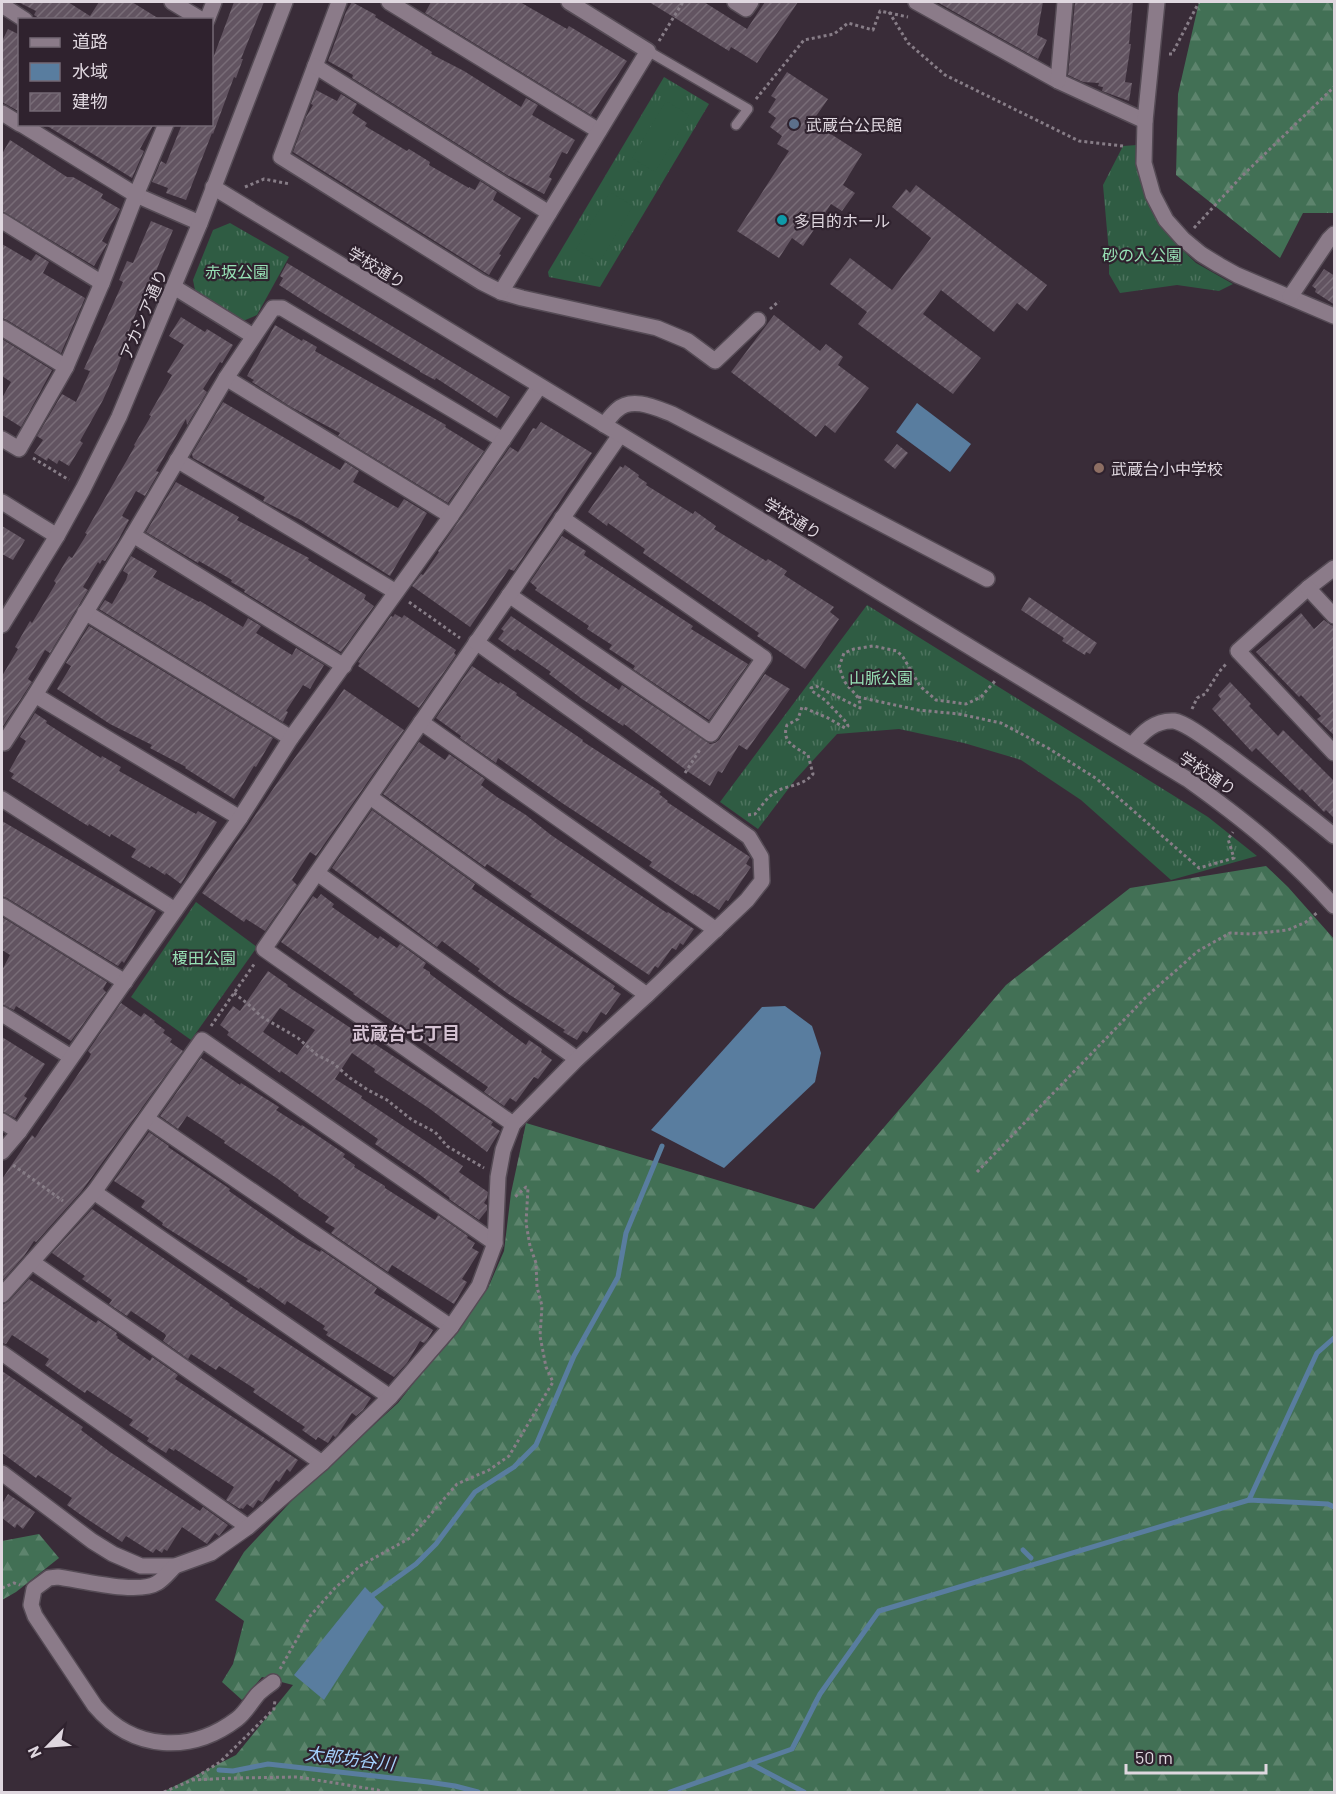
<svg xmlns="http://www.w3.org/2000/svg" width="1336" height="1794" viewBox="0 0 1336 1794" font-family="Barlow,'Noto Sans JP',sans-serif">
  <defs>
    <pattern id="grass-tufts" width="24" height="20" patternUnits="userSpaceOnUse" patternTransform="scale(1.5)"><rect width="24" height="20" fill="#2f5c43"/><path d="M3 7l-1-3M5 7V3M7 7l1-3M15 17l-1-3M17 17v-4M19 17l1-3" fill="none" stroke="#4d735e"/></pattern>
    <pattern id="forest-firs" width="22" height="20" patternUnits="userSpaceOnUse" patternTransform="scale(1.5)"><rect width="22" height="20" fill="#427055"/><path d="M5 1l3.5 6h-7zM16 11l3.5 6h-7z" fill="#5d846d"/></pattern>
    <pattern id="building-hatch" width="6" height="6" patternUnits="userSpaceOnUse" patternTransform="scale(1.5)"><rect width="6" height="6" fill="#625461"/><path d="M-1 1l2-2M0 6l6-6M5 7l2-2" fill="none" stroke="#786c77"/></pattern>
  </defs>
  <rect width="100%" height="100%" fill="#392c38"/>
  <g fill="url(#grass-tufts)">
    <path d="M664 77 709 104 600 287 549 277 548 272Z"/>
    <path d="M1137 145 1138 173 1156 218 1172 240 1196 263 1233 284 1219 291 1177 285 1120 293 1109 274V253L1103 185 1123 146Z"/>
    <path d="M230 223 289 257 257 315 243 321 195 290 193 280 213 230Z"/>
    <path d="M867 605 1208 817 1257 856 1171 880 1081 800 1021 760 964 743 899 729 837 734 795 780 758 829 720 802Z"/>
    <path d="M196 902 257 947 191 1040 131 997Z"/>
  </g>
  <g fill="url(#forest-firs)">
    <path d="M1199 2H1334V213H1303L1280 258 1176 175 1178 94Z"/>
    <path d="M1266 866 1288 887 1334 939V1792H163L236 1755 293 1685 262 1677 242 1700 222 1682 233 1664 244 1621 215 1600 244 1552 298 1494 398 1403 488 1288 504 1251 511 1193 526 1123 814 1209 1006 985 1130 888Z"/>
    <path d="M39 1534 59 1558 16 1592 2 1600V1541Z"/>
  </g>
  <g fill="#2f5c43">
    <path d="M666 101 689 115 655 172 632 158Z"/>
    <path d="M610 192 633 206 599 263 576 249Z"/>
  </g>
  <g fill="#597d9f">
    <path d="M917 403 971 444 950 472 896 432Z"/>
    <path d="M785 1006 812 1026 821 1053 815 1082 724 1168 651 1130 762 1007Z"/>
    <path d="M365 1587 384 1607 324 1700 294 1675Z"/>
  </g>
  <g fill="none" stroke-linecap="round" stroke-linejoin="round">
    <g stroke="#597d9f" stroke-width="5">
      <path d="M1249 1500 1317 1353 1334 1338"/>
      <path d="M1023 1550 1031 1558"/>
      <path d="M373 1595 416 1564 436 1544 475 1492 514 1467 536 1445 574 1356 618 1277 626 1233 662 1146"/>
      <path d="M751 1764 804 1792"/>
      <path d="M219 1770 233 1771 268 1764 428 1782 455 1786 478 1792"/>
      <path d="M670 1792 792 1749 820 1694 879 1611 1249 1500 1328 1504 1334 1507"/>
    </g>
  </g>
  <g fill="url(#building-hatch)" fill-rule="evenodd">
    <path d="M18 2H68L90 16 99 2H132L161 20H42L34 15 36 11Z"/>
    <path d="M234 2H264L241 59H243L236 78 234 77 213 134 212 133 186 200 166 193 168 188 152 182 161 161 166 164 182 124H212V61Z"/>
    <path d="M352 2 376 15 375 17 432 52 431 54 464 71 521 107 526 98 538 105 532 115 575 140 567 154 562 152 549 177 552 179 544 194 507 175 352 78 353 75 328 61 346 12Z"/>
    <path d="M431 2H520L567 29 569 26 627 61 591 115 425 13Z"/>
    <path d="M649 2H704L747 29 765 2H798L757 63 731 47 729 51Z"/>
    <path d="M937 2H1043L1037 35 1047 40 1038 59Z"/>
    <path d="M1075 2H1133L1129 44H1131L1125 82 1132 83 1129 101 1102 91 1103 87 1098 86 1099 83 1083 82 1068 75Z"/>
    <path d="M8 29 20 35V112L2 102V41Z"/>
    <path d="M787 72 828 99 812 122 862 154 843 185 855 193 842 211 831 204 803 246 792 238 779 258 737 231 789 151 777 144 782 136 770 127 776 118 768 112 776 99 771 96Z"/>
    <path d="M316 90 337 101 341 94 357 104 352 113 367 123 365 126 407 151 409 149 430 162 429 165 469 188V187L475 190 480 181 497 192 493 200 521 218 499 254 501 255 489 275 293 152 306 117 313 105 311 104Z"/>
    <path d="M44 124H154L140 149 144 151 132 178Z"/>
    <path d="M10 140 67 177H73L103 194 101 198 120 209 102 241 107 244 94 266 2 211V154Z"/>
    <path d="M916 185 1047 285 1027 311 1017 303 994 332 941 290 923 314 981 358 953 394 858 324 867 312 830 284 850 258 892 290 931 238 892 207 906 189 910 193Z"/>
    <path d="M151 221 173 230 150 286 147 285 128 333 130 334 116 371 103 400 80 441 83 443 69 466 59 460 57 464 48 458 47 461 34 453 43 440 37 436 62 394 76 402 90 371 84 369 123 282 119 280 127 261 133 263Z"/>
    <path d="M2 244 31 261 36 254 49 262 43 273 85 298 61 353 7 320 2 318Z"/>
    <path d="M287 263 510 397 497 418 436 378 435 380 420 372V371L321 312 279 285 283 278 280 276Z"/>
    <path d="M1324 269 1335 276V305L1315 292 1316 289 1312 286Z"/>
    <path d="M774 315 820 351 826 344 843 357 838 365 869 388 835 433 825 425 816 437 731 372Z"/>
    <path d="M181 317 205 332 207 329 233 345 222 363 220 362 203 389 207 392 187 425 186 419 156 471 159 472 145 496 136 491 122 516 129 520 115 546 105 561 102 560 100 564 98 562 83 587 88 590 50 653 45 650 28 679 32 682 3 726 2 725V676L18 649 15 647 30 621 32 623 56 583 54 581 69 556 72 558 87 534 85 533 135 446 134 445 151 416 149 415 172 375 167 372 184 345 169 336Z"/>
    <path d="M275 325 302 341 303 339 317 347 315 351 446 425 445 427 484 451 448 503 338 436 340 433 291 407 252 382 254 380 247 376Z"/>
    <path d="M2 339 52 370 21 427 2 415V398L11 382 2 376Z"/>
    <path d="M223 402 340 470 345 462 359 471 353 482 398 508 404 499 427 513 390 576 301 520 263 501 265 497 193 458 192 454Z"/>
    <path d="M541 422 592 453 514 571 509 569 470 627 412 586 421 574 423 575 439 552 438 551 510 447 518 452 533 428 536 429Z"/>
    <path d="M897 444 908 453 895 469 884 460Z"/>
    <path d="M625 465 639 475 638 477 647 483 646 485 693 514 695 511 716 526 714 529 766 561 768 559 787 571 784 575 834 607 830 612 839 619 805 669 757 636 759 633 643 553 645 549 608 523 607 526 588 512 620 466 623 468Z"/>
    <path d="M176 482 239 517 237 520 309 558 308 560 366 595 364 599 374 606 341 652 244 592 245 590 231 582 232 580 199 561 198 563 146 532Z"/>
    <path d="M2 526 25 540 13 560 2 554Z"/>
    <path d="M562 536 586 551 584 555 693 626 691 629 748 664 709 720 633 669 635 666 609 649 612 645 587 629 589 626 535 590 537 588 530 582Z"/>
    <path d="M131 556 157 571 153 577 199 602 200 601 243 627 248 618 261 626 256 633 292 655 296 648 324 665 310 689 303 685 286 711 288 712 283 722 99 609 105 600 112 604 126 580 128 574 123 571Z"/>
    <path d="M1029 597 1097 643 1090 654 1086 652 1085 655 1062 641 1064 638 1021 610Z"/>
    <path d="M1301 613 1314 629 1324 620 1331 625 1335 626V736L1317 719 1321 716 1301 695 1299 697 1256 652Z"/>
    <path d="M395 614 402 618 404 615 456 650 454 653 456 655 419 708 358 666 360 663 358 662 391 616 393 617Z"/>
    <path d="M511 616 619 690 622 685 710 744 715 743 719 740 765 674 790 689 747 750 739 745 722 773 718 771 710 786 690 773 624 724 623 726 582 699 549 674 551 672 517 649 515 651 498 639 504 631 501 629Z"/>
    <path d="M89 626 273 738 256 767 254 766 234 799 185 768 186 767 150 748 152 745 110 724 57 689 71 666 66 663Z"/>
    <path d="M472 666 499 684 500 682 517 693 516 695 583 740 582 741 661 792 659 794 668 801 667 802 750 857 746 864 751 867 728 901 726 900 719 910 694 894V895L649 866 652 862 562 803 498 758 496 763 460 738 461 736 436 718Z"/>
    <path d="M1230 682 1251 704 1249 706 1278 736 1283 730 1335 782V819L1326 810 1324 812 1302 789 1300 791 1256 748 1252 752 1212 709 1221 699 1218 695Z"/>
    <path d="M344 689 404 730 316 856 310 852 292 880 297 885 265 931 246 919 244 922 202 893 286 770Z"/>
    <path d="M35 713 47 721 46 723 101 758 102 756 121 767 119 771 196 814 198 811 217 822 181 884 166 873 165 875 151 866 150 868 131 857 136 849 111 834 110 837 89 824 88 826 11 778 14 774 9 771 26 741 20 737Z"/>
    <path d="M419 742 445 760 449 754 485 779 481 785 497 797 526 815 551 835 667 913 668 912 694 929 683 945 680 943 676 950 672 948 658 968 655 966 649 975 530 896 532 894 487 864 485 867 383 794Z"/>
    <path d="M372 810 475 884 472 889 615 986 613 989 621 994 606 1015 601 1012 587 1033 583 1031 577 1040 563 1032 565 1030 507 993 478 971 480 969 442 941 437 947 332 868Z"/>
    <path d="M2 821 156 911 124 963 122 961 118 966 7 898 2 896Z"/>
    <path d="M321 894 334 904 332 907 378 939 380 936 397 948 400 944 426 963 423 968 430 972V974L526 1045 529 1040 542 1049 541 1052 552 1060 538 1079 534 1077 516 1102 510 1098 504 1106 484 1092 488 1087 353 994 354 993 281 942 313 896 317 899Z"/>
    <path d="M2 917 107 982 103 989 106 992 71 1041 16 1006 14 1010 2 1004V970L10 955 2 950Z"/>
    <path d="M268 971 288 985 287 986 493 1122 491 1125 500 1131 487 1152 430 1109 374 1072 375 1069 352 1053 335 1079 362 1096 361 1098 463 1166 459 1172 488 1192 487 1198 484 1203 487 1205V1210L479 1220 449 1199 450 1198 419 1174 375 1144 378 1139 281 1071 280 1073 227 1035 229 1032 220 1025 233 1006 240 1011ZM280 1008 315 1030 297 1055 263 1032Z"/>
    <path d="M121 1003 141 1017 144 1013 155 1021 154 1022 165 1030 163 1033 172 1039 170 1042 183 1051 81 1192 36 1242 34 1241 24 1256 2 1281V1179L32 1135 35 1138 89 1058 91 1054 88 1051Z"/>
    <path d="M2 1037 45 1064 24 1096 27 1098 15 1118 2 1111Z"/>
    <path d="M201 1058 240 1085 241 1083 279 1107 276 1110 301 1126 302 1125 345 1154 343 1157 355 1165 354 1167 385 1186V1188L435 1220 438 1215 468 1236 467 1238 475 1243 472 1248 479 1252 462 1279 467 1282 454 1304 392 1265 388 1272 331 1233 335 1228 325 1222 329 1217 298 1196 299 1195 278 1179 224 1143 225 1141 187 1116 178 1129 160 1116Z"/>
    <path d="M149 1132 169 1146 168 1147 230 1189 229 1191 299 1240 320 1252 321 1250 377 1288 374 1293 433 1330 427 1340 424 1343 420 1341 407 1363 394 1377 326 1335 328 1332 323 1329 325 1326 287 1301 285 1305 260 1287 259 1289 246 1281 248 1279 162 1225 163 1223 141 1207 145 1201 114 1181Z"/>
    <path d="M92 1209 230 1304 229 1305 371 1398 363 1410 356 1416 352 1413 338 1434 335 1437 333 1435 328 1443 318 1437 316 1440 302 1430 305 1427 253 1392 255 1389 219 1366 216 1370 191 1354 188 1359 163 1341 166 1336 165 1334 131 1311 127 1316 109 1304 112 1300 82 1279 85 1276 52 1253Z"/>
    <path d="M29 1279 96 1323 98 1320 117 1333 116 1335 118 1337 117 1338 150 1361 152 1357 178 1375 175 1379 298 1460 290 1472 287 1469 279 1482 276 1480 262 1502 258 1500 253 1508 247 1504 243 1509 241 1508 240 1509 226 1500 234 1487 175 1449 174 1451 169 1448 166 1453 147 1441 149 1438 129 1425 133 1420 87 1390 85 1393 73 1385 45 1365 49 1359 12 1335 6 1344 2 1343V1305L9 1301Z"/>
    <path d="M2 1371 83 1427 81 1430 110 1452 200 1511 203 1507 228 1525 219 1536 215 1533 207 1544 182 1527 167 1551 164 1549 162 1553 156 1549 153 1553 126 1536 122 1542 81 1515 67 1505 72 1498 38 1475 36 1478 2 1453Z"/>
    <path d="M8 1494 35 1512 23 1529 17 1524 15 1528 2 1518V1504Z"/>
  </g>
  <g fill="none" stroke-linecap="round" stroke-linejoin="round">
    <defs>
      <path id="lane" d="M648 51 748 109 736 125"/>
      <g id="street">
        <path d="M172 2 202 20"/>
        <path d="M339 2 281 157 481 282 501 292 522 298 657 328 688 341 715 361 758 320"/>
        <path d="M389 2 599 131"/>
        <path d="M735 2 746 9 751 2"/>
        <path d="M916 2 1058 81 1145 121"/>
        <path d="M1157 2 1145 121 1144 163 1153 195 1166 220 1183 239 1201 254 1219 265 1237 275 1334 316"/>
        <path d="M2 5 25 20"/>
        <path d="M207 20 214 2"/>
        <path d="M315 66 549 213"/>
        <path d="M1058 81 1065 2"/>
        <path d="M2 113 20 124"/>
        <path d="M21 124 136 195 200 223"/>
        <path d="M2 221 102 283"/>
        <path d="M174 287 253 336"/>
        <path d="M501 292 648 51 569 2"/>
        <path d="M1290 297 1329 239 1334 234"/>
        <path d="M2 328 66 367"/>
        <path d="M226 378 451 516"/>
        <path d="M604 425C608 420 612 414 617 410 632 396 656 408 672 414L987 579"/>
        <path d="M2 439 19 449 66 367 102 283 136 195 166 124"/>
        <path d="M177 460 396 592"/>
        <path d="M2 502 57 536"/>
        <path d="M133 535 344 666"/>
        <path d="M1334 568 1308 588 1238 651 1334 753"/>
        <path d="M1308 588 1334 616"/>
        <path d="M509 595 711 734 764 658 562 518"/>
        <path d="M85 612 291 738"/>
        <path d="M35 695 240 818"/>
        <path d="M421 722 716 930"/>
        <path d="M4 743 35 695 133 535 226 378 273 308H282L503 440"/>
        <path d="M1132 745C1143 732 1155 720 1174 721 1187 723 1213 744 1225 752 1262 780 1299 807 1334 836"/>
        <path d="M370 797 647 995"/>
        <path d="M2 799 175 910"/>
        <path d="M317 873 577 1059"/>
        <path d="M2 906 125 982"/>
        <path d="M2 1014 71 1057"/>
        <path d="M147 1119 451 1327"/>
        <path d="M2 1121 19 1132"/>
        <path d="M513 1124 264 949 620 435"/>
        <path d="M2 1152 19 1132 240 818 291 738 451 516 539 387"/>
        <path d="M94 1192 390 1397"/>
        <path d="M32 1262 322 1463"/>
        <path d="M2 1295 94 1192 202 1040 495 1243"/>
        <path d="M2 1353 248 1527"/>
        <path d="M2 1473 92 1541 113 1554 141 1566H175L211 1553 248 1527 322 1463 390 1397 451 1327 479 1286 495 1243 498 1177 503 1150 513 1124 577 1059 647 995 747 900 762 881 761 857 749 837 476 642"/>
        <path d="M175 1566C169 1572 164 1579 157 1583 138 1595 81 1580 58 1577L49 1578 34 1589 31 1605 35 1616 95 1706C133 1751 191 1754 237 1719 246 1712 251 1702 258 1694 263 1689 268 1686 273 1682"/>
      </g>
      <g id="secondary">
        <path d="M213 187 1187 779C1243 819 1288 855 1334 906"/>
        <path d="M2 625 57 536 83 489 119 417 200 223 285 2"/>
      </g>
    </defs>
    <use href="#lane" stroke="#554b55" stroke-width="12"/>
    <use href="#street" stroke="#554b55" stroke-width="18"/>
    <use href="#secondary" stroke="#554b55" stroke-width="18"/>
    <g stroke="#877d87" stroke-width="3" stroke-dasharray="3 3" stroke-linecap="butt">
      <path d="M889 12 908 43 945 75 1079 141 1123 146"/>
      <path d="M659 41 683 2"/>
      <path d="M1169 54H1172L1199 2"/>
      <path d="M756 99 804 40 834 34 848 23 873 30 880 11 908 17"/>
      <path d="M245 187 264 179 290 184"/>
      <path d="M1194 228 1241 177 1334 87"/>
      <path d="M770 309 779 301"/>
      <path d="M33 458 69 480"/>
      <path d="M409 602 460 638"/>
      <path d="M858 697 918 710 959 714 1001 723 1048 748 1097 779 1199 868 1234 858 1228 839 1233 832"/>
      <path d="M1192 709 1197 698 1205 694 1219 672 1227 663"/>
      <path d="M685 773 701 748"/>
      <path d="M748 815 755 814C762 806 768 795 779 790 791 785 804 785 813 774L808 755C795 747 781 742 787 725L798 719 802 707 828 718 845 728 848 726 847 723 825 700 812 691 811 688 816 686 860 708C861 695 851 692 845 682 842 677 841 671 839 667L844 653 854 649 873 646 897 651 903 657 920 686 936 700 966 704 981 697 995 681"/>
      <path d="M234 993 248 1004 262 1017 298 1038 317 1055 333 1063 350 1078 368 1090 387 1100 412 1120 435 1132 447 1146 484 1168"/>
      <path d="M211 1026 255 963"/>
      <path d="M13 1165 63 1201"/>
      <path d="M977 1172 1148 995 1198 951 1230 933 1251 934 1288 930 1306 922 1318 912"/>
      <path d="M2 1588 14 1583 20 1585"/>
      <path d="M280 1669 310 1616 335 1588 360 1566 410 1538 457 1484 489 1470 509 1456 553 1382 546 1367 540 1336 542 1306 537 1287 536 1263 530 1246 526 1223 528 1188 526 1187 514 1198"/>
      <path d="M192 1780 234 1778 298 1777 378 1790 381 1792"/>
      <path d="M164 1792 190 1781 220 1762 274 1709 275 1700"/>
    </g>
    <use href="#lane" stroke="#8b7b89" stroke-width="9"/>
    <use href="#street" stroke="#8b7b89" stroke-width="15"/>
    <use href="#secondary" stroke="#8b7b89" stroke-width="15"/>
  </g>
  <circle fill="#5c6f8a" stroke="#2f222e" stroke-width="2" cx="794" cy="124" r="6"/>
  <circle fill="#0f9aa8" stroke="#2f222e" stroke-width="2" cx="782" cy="220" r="6"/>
  <circle fill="#8d6e63" stroke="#2f222e" stroke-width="2" cx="1099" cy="468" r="6"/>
  <g text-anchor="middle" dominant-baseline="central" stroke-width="4.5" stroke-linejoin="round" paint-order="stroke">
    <g font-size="16" fill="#dfd7df" stroke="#2f222e" text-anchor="start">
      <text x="806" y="124">武蔵台公民館</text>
      <text x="794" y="220">多目的ホール</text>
      <text x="1111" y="468">武蔵台小中学校</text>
    </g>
    <g font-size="16" fill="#97e1b5" stroke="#2f222e">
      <text x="1142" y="254">砂の入公園</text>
      <text x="237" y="271">赤坂公園</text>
      <text x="881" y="677">山脈公園</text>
      <text x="204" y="957">榎田公園</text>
    </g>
    <g font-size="16" fill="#dfd7df" stroke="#2f222e">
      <text transform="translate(377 267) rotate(31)">学校通り</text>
      <text transform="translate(143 314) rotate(-67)">アカシア通り</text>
      <text transform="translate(793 518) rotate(31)">学校通り</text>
      <text transform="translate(1208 773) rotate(34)">学校通り</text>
    </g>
    <g font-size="18" font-weight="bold" fill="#d4c2d2" stroke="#2f222e">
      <text x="406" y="1033">武蔵台七丁目</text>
    </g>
    <g font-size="18" font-style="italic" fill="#a5d2fe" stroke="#2f222e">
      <text transform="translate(350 1758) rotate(7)">太郎坊谷川</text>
    </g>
  </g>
  <rect width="1336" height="1794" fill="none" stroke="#dfd7df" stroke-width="6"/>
  <rect x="18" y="18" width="195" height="108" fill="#2f222e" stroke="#756a75" stroke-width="1.5"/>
  <rect x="30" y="38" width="30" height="9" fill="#8b7b89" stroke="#756a75" stroke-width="1.5"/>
  <text x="72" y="48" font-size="18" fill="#dfd7df">道路</text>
  <rect x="30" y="63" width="30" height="18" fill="#597d9f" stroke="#756a75" stroke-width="1.5"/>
  <text x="72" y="78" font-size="18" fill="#dfd7df">水域</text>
  <rect x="30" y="93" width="30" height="18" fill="url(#building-hatch)" stroke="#756a75" stroke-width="1.5"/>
  <text x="72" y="108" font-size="18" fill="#dfd7df">建物</text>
  <g transform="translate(48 1746) rotate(245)" stroke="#2f222e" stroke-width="4.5" paint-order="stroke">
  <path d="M0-4.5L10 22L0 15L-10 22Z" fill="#dfd7df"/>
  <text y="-9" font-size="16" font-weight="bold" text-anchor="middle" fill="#dfd7df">N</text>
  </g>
  <path d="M1126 1764v9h140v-9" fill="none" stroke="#dfd7df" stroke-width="3"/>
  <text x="1135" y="1764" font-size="18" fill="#dfd7df" stroke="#2f222e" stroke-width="4.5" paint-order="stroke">50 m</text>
</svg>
